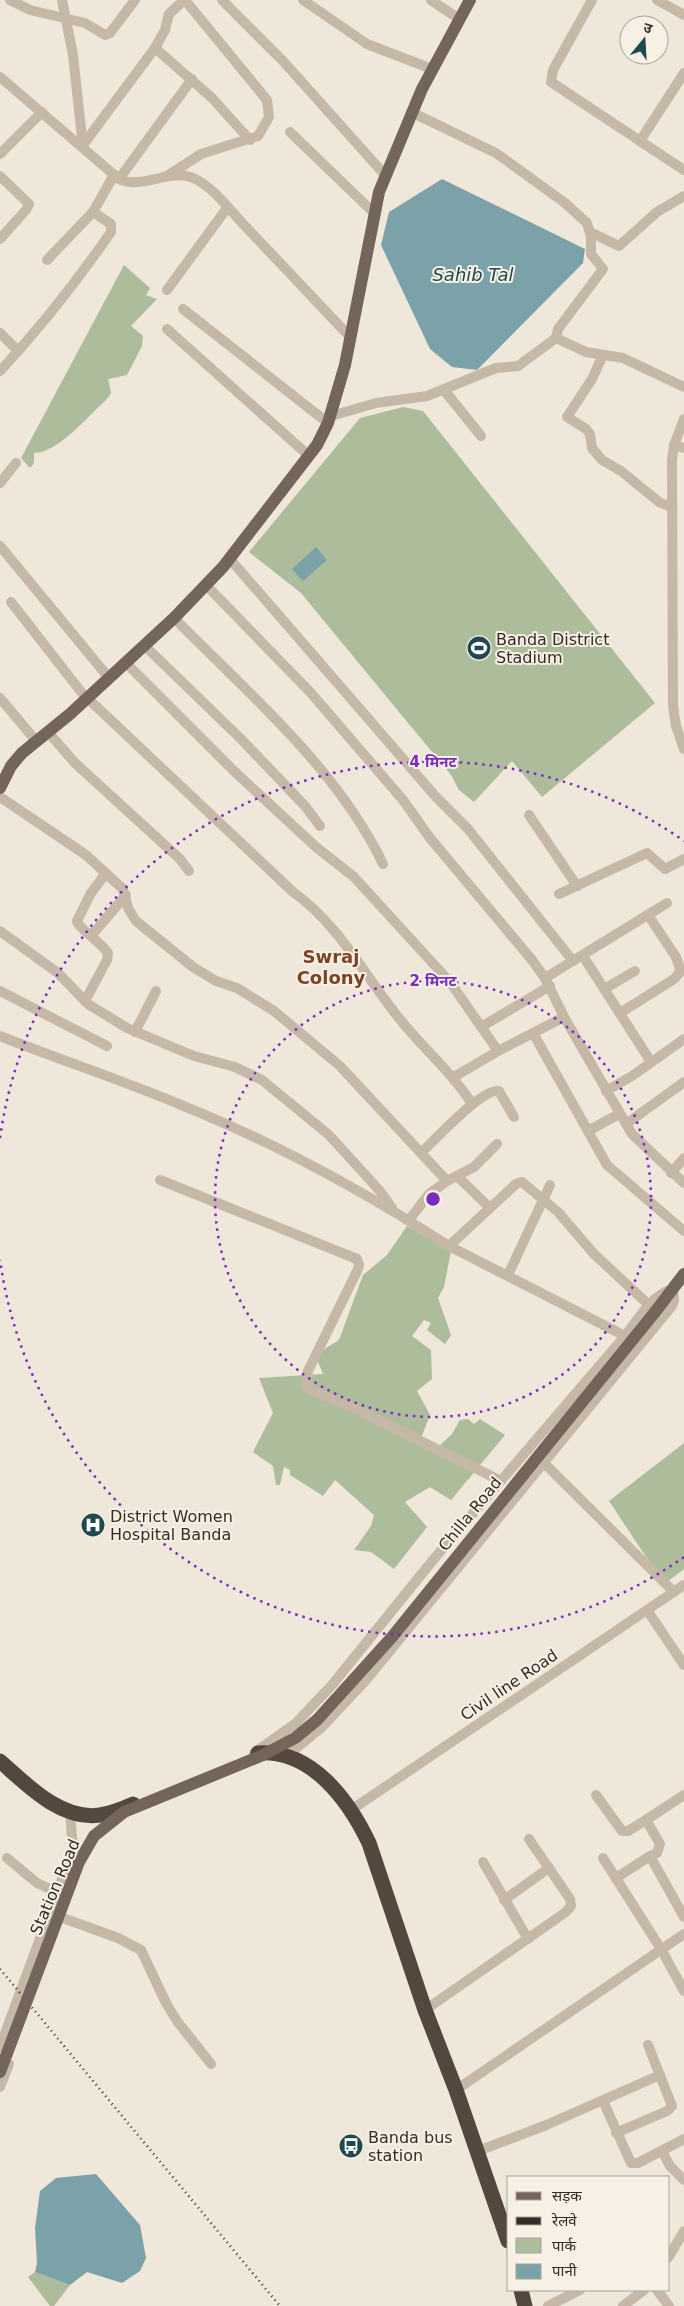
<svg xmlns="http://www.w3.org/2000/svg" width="684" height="2306" viewBox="0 0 684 2306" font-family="'DejaVu Sans','Noto Sans Devanagari',sans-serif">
  <rect width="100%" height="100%" fill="#efe7d9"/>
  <g fill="#adbc9b">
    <path d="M124 265 150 288 146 295 157 299 131 326 143 336 142 346 127 375 108 379 111 393 106 400C88 416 58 453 34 453V463L30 468 21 458Z"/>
    <path d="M403 407 423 411 655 703 542 797 512 761 474 802 459 790 451 775 301 593 249 552 360 418Z"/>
    <path d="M407 1226 451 1251 444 1287 438 1298 451 1335 445 1344 427 1330 431 1323 424 1320 412 1336 431 1350 432 1379 417 1391 430 1415 420 1441 433 1452 452 1434 460 1420 468 1419 474 1424 480 1419 505 1435 451 1500 430 1487 405 1502 427 1527 394 1569 371 1552 354 1550 371 1526 374 1515 335 1480 323 1496 290 1475V1470L284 1467 280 1485H276L273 1466 253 1452 273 1413 259 1378 323 1374 315 1355 339 1340 363 1275 387 1255Z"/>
    <path d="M684 1443V1569L664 1584 609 1501Z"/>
    <path d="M35 2272 70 2285 54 2306H50L28 2277Z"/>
  </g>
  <g fill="#7ba2a9">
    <path d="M442 179 585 249 583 263 477 370 452 367 430 349 381 245 389 212Z"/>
    <path d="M316 547 327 560 303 581 292 569Z"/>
    <path d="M96 2174 140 2225 146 2258 140 2271 122 2283 87 2272 70 2285 35 2272 37 2263 35 2228 40 2191 56 2178Z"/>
  </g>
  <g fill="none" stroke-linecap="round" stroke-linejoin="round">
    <g stroke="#c6b8a6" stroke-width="10">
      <path d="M10 0 30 10 85 23 105 35 110 33 135 0"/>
      <path d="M62 0 73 55 83 147"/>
      <path d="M222 0 283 61 385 175"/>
      <path d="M303 0 367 44 432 69"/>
      <path d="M431 0 459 19"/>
      <path d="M592 0 553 70 551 82 684 170"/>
      <path d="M657 0 684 15"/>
      <path d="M155 48 212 98 250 140"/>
      <path d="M0 77 119 179C142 190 169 168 193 178 214 187 231 212 246 227 281 264 316 301 351 338"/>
      <path d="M411 112 496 153 565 203 587 223 591 237V254L603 269 558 329 556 338 586 352 623 358 684 387"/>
      <path d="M290 132 373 212"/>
      <path d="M640 141 684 73"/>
      <path d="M83 145 155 48 165 30 169 14 184 0"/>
      <path d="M0 154 42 112"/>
      <path d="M0 176 29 204 26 210 0 239"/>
      <path d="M167 176 201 154 258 136 269 117 267 100 185 0"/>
      <path d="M119 179 192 79"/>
      <path d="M590 232 619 246 657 212 684 196"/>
      <path d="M47 260 93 212 114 175"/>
      <path d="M167 290 227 208"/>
      <path d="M183 309 328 423"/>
      <path d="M167 329 309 456"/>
      <path d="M0 333 18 351"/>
      <path d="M603 355 592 379 567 417 586 429 590 434 592 448 602 460 621 471 659 502 671 507"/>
      <path d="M0 371C41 327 77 281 111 232V224L93 212"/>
      <path d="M444 390 481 436"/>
      <path d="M331 416 376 403 427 396 496 368 518 366 556 338"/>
      <path d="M684 419 674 445 672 460 673 706 676 726 684 749"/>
      <path d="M674 445 684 448"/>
      <path d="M0 483 16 463"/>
      <path d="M0 546 109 678"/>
      <path d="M230 559 436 797 468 829 573 961"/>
      <path d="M206 585 311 693 403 800 430 838 532 960 545 978 564 1017 632 1134 684 1183"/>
      <path d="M11 602 82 693 293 892C340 925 367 980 403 1023 426 1051 453 1074 472 1104"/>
      <path d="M174 618C248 693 337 768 383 864"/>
      <path d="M145 646 242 740 305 806 320 826"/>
      <path d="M126 663 235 772 316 847 354 877 450 982 498 1051"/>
      <path d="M0 698 37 742"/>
      <path d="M48 732 75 763 180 859 189 871"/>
      <path d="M0 797 86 855 123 889 128 908 136 921 193 967 216 981 237 988 274 1011 340 1066 447 1181"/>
      <path d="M529 815 577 886"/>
      <path d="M559 894 647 853 665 869 684 859"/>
      <path d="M0 931 58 973 88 1004 127 1028 194 1056 235 1067 262 1080 329 1135 379 1190 392 1208"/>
      <path d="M92 935 126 895"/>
      <path d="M583 956 651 1062"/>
      <path d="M545 978 667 903"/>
      <path d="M604 989 635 971"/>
      <path d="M0 991 107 1046"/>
      <path d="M85 1001 107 960 108 953C101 942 78 928 77 921L91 893 106 873"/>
      <path d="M620 1013 674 979 681 971 676 957 648 915"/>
      <path d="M481 1027 550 986"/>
      <path d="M135 1032 156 991"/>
      <path d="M533 1033 607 1165 684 1231"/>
      <path d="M0 1036C60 1060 122 1080 181 1105 274 1142 365 1192 449 1246L516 1184 522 1182 558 1212 594 1254 649 1305"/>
      <path d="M454 1077 498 1051 564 1017"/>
      <path d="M606 1091 632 1076 684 1039"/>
      <path d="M626 1124 684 1082"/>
      <path d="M588 1131 619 1114"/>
      <path d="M422 1152C435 1140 482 1088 499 1091L514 1117"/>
      <path d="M671 1173 684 1158"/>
      <path d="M457 1176 490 1208"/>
      <path d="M160 1180 357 1259 359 1264 358 1269 308 1371 306 1385 311 1390 360 1411 501 1481"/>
      <path d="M409 1220 429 1194 447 1181 474 1167 497 1144"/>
      <path d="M449 1246 625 1336"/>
      <path d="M508 1275 550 1185"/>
      <path d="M544 1463 674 1592"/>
      <path d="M647 1610 684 1665"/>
      <path d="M254 1753 296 1723 332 1685 433 1560 625 1336C639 1318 651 1295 673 1289L674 1301 671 1307 366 1680 321 1728 287 1756"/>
      <path d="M596 1795 622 1831H628L646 1820"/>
      <path d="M684 1795 646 1820 660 1844 657 1853 650 1856 684 1917"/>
      <path d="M351 1810 684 1585"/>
      <path d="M7 1858 37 1883 57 1892"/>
      <path d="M603 1858 661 1949 684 1991"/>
      <path d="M483 1862 528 1939"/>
      <path d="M616 1878 650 1856"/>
      <path d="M504 1900 549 1868"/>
      <path d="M52 1914 118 1938 141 1950 166 2003 177 2021 211 2064"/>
      <path d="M425 2010 566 1912 571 1906 570 1899 529 1839"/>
      <path d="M0 2047 73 1849 70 1811"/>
      <path d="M0 2087 9 2064"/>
      <path d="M456 2090 684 1934"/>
      <path d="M603 2101 631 2163H638L684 2139"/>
      <path d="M616 2133 667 2111 672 2106 648 2045"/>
      <path d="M478 2151 544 2126 660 2075"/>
      <path d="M662 2151 670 2166 684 2180"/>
      <path d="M668 2258 684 2231"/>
      <path d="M657 2290 669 2306"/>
      <path d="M548 2306 580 2290"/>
      <path d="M623 2306 644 2290"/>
    </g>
    <g stroke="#736559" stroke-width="12">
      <path d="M0 788 11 766 22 753 70 714 174 618 223 567 317 445 328 423 345 365 379 192 422 89 470 0"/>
      <path d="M655 1312 684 1274"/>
    </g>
    <g stroke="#53473e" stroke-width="15">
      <path d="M258 1753C312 1749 349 1801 369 1843L425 2010 456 2090 508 2241"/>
      <path d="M0 1761C26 1784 61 1821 100 1815 111 1813 122 1809 133 1804"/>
      <path d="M521 2290 525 2306"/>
    </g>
    <path stroke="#332c27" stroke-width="2.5" stroke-dasharray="1 4" stroke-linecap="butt" d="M0 1969 280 2306"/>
    <path stroke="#736559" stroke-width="12" d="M0 2072 79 1862 94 1836 124 1812 263 1755 295 1738 317 1720 392 1637 655 1312"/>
  </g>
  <g fill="none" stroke="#7b2cbf" stroke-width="2.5" stroke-dasharray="2.5 5">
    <circle cx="433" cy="1199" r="218"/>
    <path d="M684 1557A437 437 0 0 1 0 1260M0 1138A437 437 0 0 1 684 841"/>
  </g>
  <defs>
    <symbol id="stadium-disc" viewBox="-11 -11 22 22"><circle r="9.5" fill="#204850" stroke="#f7f1e5"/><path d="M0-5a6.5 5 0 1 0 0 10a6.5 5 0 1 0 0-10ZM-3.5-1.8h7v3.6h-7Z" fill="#fff"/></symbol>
    <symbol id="hospital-disc" viewBox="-11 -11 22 22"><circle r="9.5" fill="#204850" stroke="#f7f1e5"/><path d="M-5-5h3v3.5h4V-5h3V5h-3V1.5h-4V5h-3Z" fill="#fff"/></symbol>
    <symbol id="bus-disc" viewBox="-11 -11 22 22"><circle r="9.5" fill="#204850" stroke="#f7f1e5"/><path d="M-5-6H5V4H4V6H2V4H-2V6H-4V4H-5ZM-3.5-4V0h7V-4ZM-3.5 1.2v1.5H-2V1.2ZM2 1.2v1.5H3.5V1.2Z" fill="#fff"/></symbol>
  </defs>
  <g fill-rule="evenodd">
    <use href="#stadium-disc" x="465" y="634" width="28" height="28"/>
    <use href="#hospital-disc" x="79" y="1511" width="28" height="28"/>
    <use href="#bus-disc" x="337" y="2132" width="28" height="28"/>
  </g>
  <g text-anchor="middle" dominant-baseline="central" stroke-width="4" stroke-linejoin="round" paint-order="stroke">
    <g font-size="16" fill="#332c27" stroke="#f7f1e5" text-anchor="start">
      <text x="496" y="639">Banda District<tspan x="496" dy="18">Stadium</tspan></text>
      <text x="110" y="1516">District Women<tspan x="110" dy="18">Hospital Banda</tspan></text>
      <text x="368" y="2137">Banda bus<tspan x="368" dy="18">station</tspan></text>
    </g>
    <g font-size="16" fill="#332c27" stroke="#f7f1e5">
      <text transform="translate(470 1514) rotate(-51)">Chilla Road</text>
      <text transform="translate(509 1685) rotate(-34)">Civil line Road</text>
      <text transform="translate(55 1887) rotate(-67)">Station Road</text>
    </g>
    <g font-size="18" font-style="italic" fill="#204850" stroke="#f7f1e5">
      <text x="473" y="274">Sahib Tal</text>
    </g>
    <g font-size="18" font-weight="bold" fill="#7b4426" stroke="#f7f1e5">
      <text x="331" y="956">Swraj<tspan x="331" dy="21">Colony</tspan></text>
    </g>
  </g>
  <circle cx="433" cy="1199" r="8" fill="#7b2cbf" stroke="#f7f1e5" stroke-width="2.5"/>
  <g font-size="15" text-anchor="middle" font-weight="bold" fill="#7b2cbf" stroke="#f7f1e5" stroke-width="4" stroke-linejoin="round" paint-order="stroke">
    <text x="433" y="767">4 मिनट</text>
    <text x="433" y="986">2 मिनट</text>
  </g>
  <rect x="507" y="2176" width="162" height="115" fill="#f7f1e5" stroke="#a9a299"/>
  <rect x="516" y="2192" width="25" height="8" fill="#736559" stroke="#a9a299"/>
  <text x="552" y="2201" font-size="15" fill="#332c27">सड़क</text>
  <rect x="516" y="2217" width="25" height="8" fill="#332c27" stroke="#a9a299"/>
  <text x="552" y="2226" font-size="15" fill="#332c27">रेलवे</text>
  <rect x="516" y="2238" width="25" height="15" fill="#adbc9b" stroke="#a9a299"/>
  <text x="552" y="2251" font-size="15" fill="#332c27">पार्क</text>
  <rect x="516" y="2264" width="25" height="15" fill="#7ba2a9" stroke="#a9a299"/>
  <text x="552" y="2276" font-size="15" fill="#332c27">पानी</text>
  <g transform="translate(644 40) rotate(18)"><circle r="24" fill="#f7f1e5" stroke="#a9a299"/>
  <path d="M0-4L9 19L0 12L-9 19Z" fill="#204850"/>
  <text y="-8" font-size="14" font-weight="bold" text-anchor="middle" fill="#332c27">उ</text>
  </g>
</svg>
